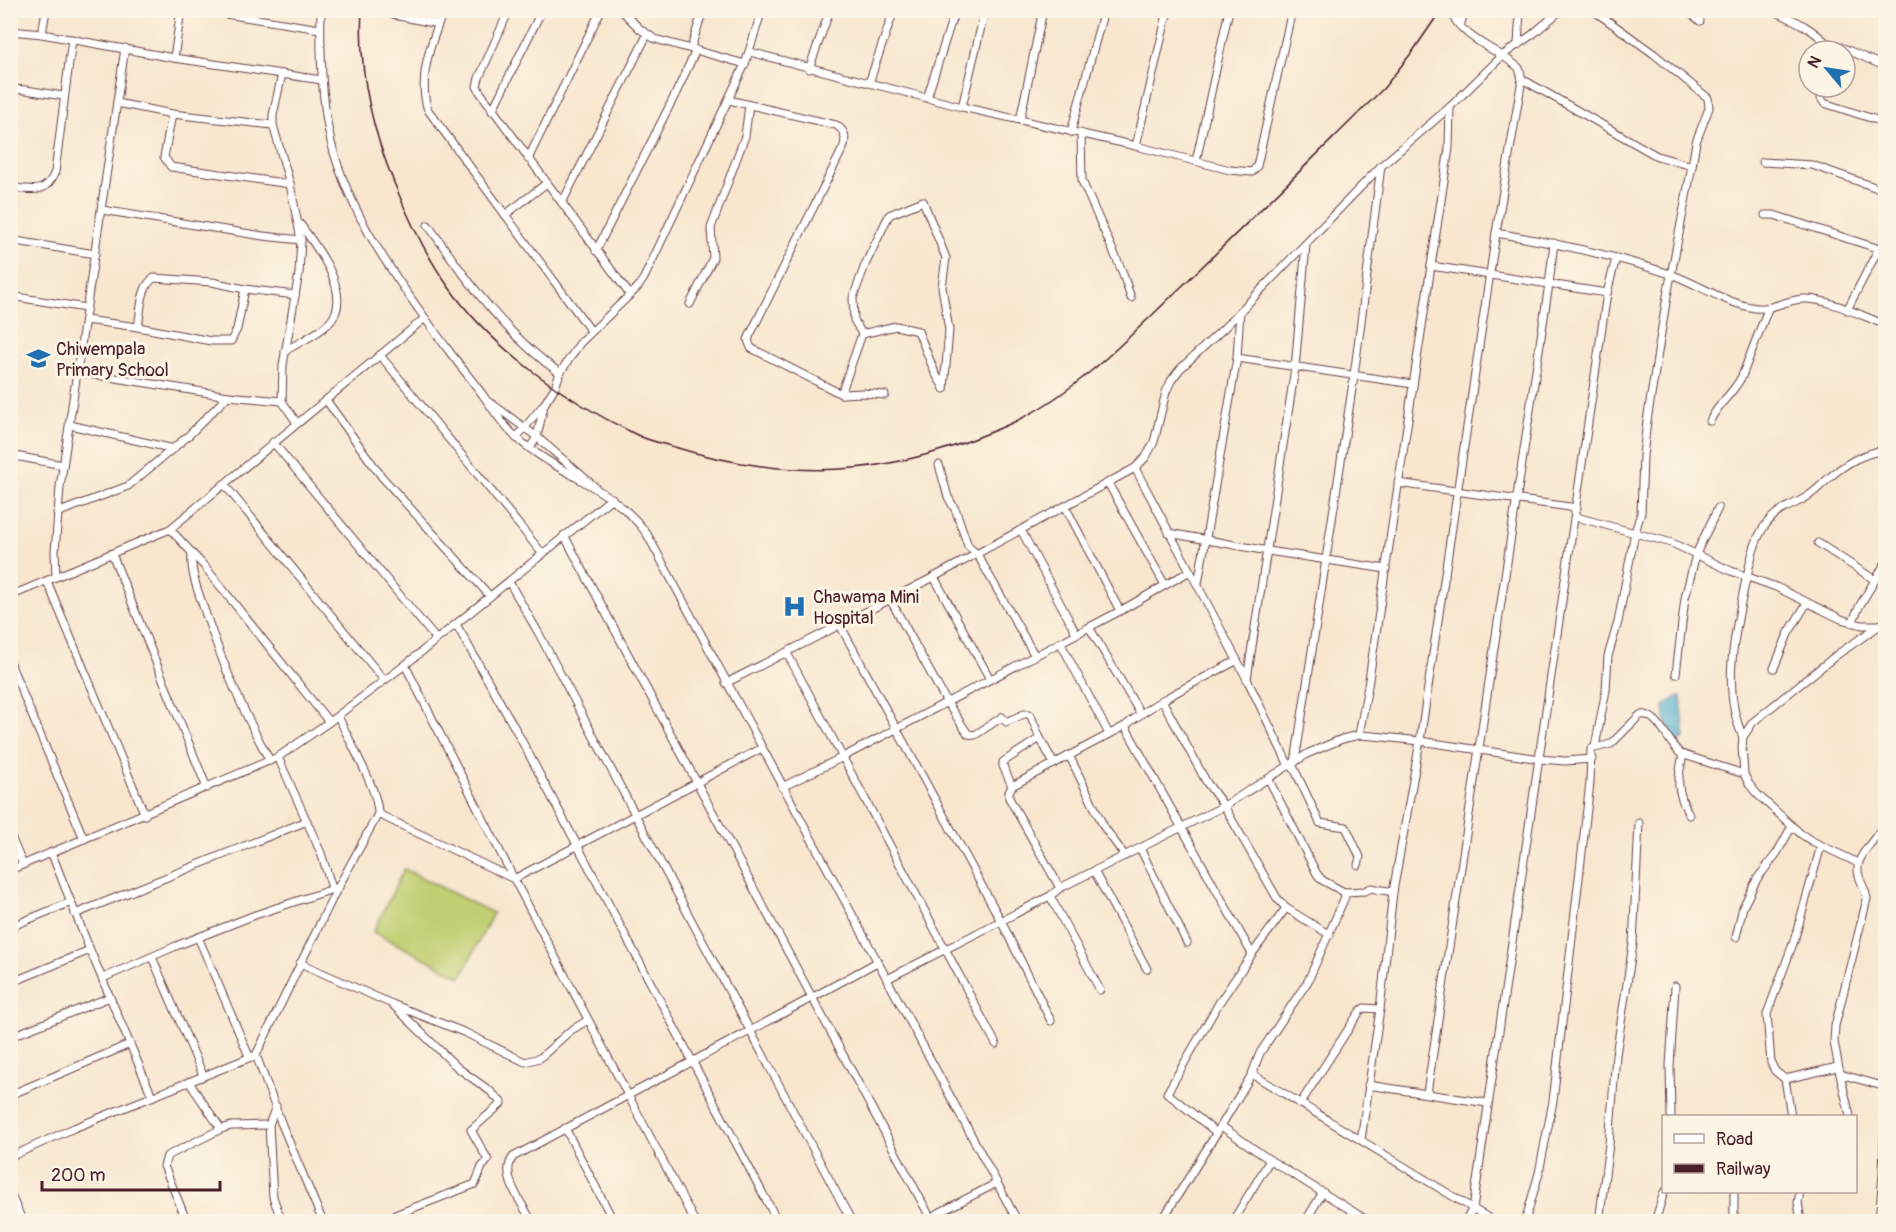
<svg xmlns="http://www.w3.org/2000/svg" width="1896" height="1232" viewBox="0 0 1896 1232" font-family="Pangolin,sans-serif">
  <rect width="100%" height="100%" fill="#fcf5e5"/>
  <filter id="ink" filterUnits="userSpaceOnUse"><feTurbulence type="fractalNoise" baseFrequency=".0167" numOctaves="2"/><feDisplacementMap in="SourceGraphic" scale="12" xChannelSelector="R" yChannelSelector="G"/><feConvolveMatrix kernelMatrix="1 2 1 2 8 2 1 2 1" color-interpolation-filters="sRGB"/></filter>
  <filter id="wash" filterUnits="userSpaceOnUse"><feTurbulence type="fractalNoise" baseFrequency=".008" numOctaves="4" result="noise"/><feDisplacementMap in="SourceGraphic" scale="24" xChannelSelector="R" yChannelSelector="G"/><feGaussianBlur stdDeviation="1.35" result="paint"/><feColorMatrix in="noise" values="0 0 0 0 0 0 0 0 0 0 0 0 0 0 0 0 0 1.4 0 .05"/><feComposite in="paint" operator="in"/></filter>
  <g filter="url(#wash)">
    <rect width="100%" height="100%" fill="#f8e6cf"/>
    <path fill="#bfcf71" stroke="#84774e" stroke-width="1.5" d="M404 869 493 913 461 977 373 932Z"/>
    <path fill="#4eaccd" stroke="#4c667c" stroke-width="1.5" d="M1679 696H1681L1685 738 1672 744 1665 719 1664 706Z"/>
  </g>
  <g filter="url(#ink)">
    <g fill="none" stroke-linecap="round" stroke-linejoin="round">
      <defs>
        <g id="minor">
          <path d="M201 10 320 29"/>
          <path d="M321 10C320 54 321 99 331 142 351 220 400 284 446 347 459 365 473 381 485 398 495 412 503 426 516 437 557 475 613 486 647 534L1018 1222"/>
          <path d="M384 10 399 16 438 24"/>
          <path d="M444 10C432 39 417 79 428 110L591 331"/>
          <path d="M509 10 479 78 477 86 480 92 630 295"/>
          <path d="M621 10 640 29 655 39 745 64"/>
          <path d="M1593 10 1654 54 1708 98 1709 108 1696 142 1692 166"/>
          <path d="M1687 10 1700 21"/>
          <path d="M1772 10C1799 22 1812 28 1833 49"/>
          <path d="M1460 26 1465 10"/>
          <path d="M10 31 42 34 174 58 322 80"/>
          <path d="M42 34 46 10"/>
          <path d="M1518 45 1520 10"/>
          <path d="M691 48 703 10"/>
          <path d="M1832 51 1836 47H1841L1886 67"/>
          <path d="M750 52 962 107 1136 146 1230 170 1252 172 1257 166 1292 10"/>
          <path d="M174 58 181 10"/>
          <path d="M809 69 830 10"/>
          <path d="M1522 79 1657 156 1692 166 1667 296 1647 421 1643 456 1641 513 1635 532 1618 622 1608 656 1606 690 1595 747"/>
          <path d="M869 83 894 10"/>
          <path d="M1821 87V98L1824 103 1886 123"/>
          <path d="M10 89 26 90 63 96"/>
          <path d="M927 98 955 10"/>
          <path d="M729 100 836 125C845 131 846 136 844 146L750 335 748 340 751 348 841 394 863 393 885 395"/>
          <path d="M117 103 172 114 164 157 171 167 290 184"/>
          <path d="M962 107 985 10"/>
          <path d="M1450 107 1449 148 1431 266 1549 284 1554 243"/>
          <path d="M492 111 542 10"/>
          <path d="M172 114 273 125"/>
          <path d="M1020 120 1043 10"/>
          <path d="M1071 132 1104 10"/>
          <path d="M1081 133 1082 181 1122 271 1131 298"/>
          <path d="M1136 146 1168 10"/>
          <path d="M528 159 601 10"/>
          <path d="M1196 161 1229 10"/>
          <path d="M1763 162 1812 165 1886 191"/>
          <path d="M10 187C32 190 46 195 55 172L72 39"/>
          <path d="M562 203 647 35"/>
          <path d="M102 210 263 236 301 240"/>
          <path d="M505 215 547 183"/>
          <path d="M1765 215H1774L1886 251"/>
          <path d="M428 225C466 279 505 335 560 373"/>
          <path d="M1496 233C1555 243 1613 255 1670 274 1697 283 1721 301 1750 307 1771 312 1783 300 1803 299 1828 298 1862 316 1886 325"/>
          <path d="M10 240 95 254"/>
          <path d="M596 251 675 95 696 50"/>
          <path d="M10 296 86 308"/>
          <path d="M690 304 713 258 711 228 745 136 749 105"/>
          <path d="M1847 310 1879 248"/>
          <path d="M85 320 138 327 211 341H231L237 329 245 289 295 295"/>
          <path d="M138 327C141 312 140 287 154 278L212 282 245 289"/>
          <path d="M862 334 896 326 918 331 935 373 944 388"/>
          <path d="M285 351C299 342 317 335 329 323 355 296 317 247 300 224"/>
          <path d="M380 355 542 553"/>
          <path d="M1237 358 1413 384"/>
          <path d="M78 372 228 396"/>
          <path d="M841 394 862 334 854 320 853 298 865 265 889 215 923 201 946 258 942 287 949 330 944 389"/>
          <path d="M326 400 382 477 490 596"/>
          <path d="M282 401 283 365 299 273 301 240 290 184 273 125V115L282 74"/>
          <path d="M491 403 537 437 595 487"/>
          <path d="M1710 421C1718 403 1734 393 1742 376L1768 309"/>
          <path d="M70 425 174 449"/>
          <path d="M516 438 545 403 555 387 560 373 580 343 638 287 644 278 745 64 762 10"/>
          <path d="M273 442 436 639"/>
          <path d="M530 448 537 437 544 405"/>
          <path d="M10 455 63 465"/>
          <path d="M939 465 948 497 956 511 968 546 977 554 1035 656"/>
          <path d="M1108 483 1165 585"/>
          <path d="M1398 483 1577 508"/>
          <path d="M224 484 384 680"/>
          <path d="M1065 506 1120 611"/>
          <path d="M57 513 128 486 188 436 228 396 282 401 297 423"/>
          <path d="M1576 517 1672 543 1731 571 1776 587 1841 619 1862 625H1879"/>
          <path d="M170 529 205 567 329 722"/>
          <path d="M1021 530 1076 633"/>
          <path d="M1169 533 1268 551 1386 569"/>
          <path d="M564 535 930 1217"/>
          <path d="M1818 543 1875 580"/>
          <path d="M112 554 207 788"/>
          <path d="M192 554C190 574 199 593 205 612 224 667 242 710 270 761"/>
          <path d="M1190 571 1247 679 1289 766"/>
          <path d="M56 577 55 552 60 487 125 48"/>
          <path d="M934 577 990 679"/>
          <path d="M47 581 145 815"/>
          <path d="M509 582 538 632 852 1222"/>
          <path d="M1198 584 1237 358 1240 311"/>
          <path d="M10 596 170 529 425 318"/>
          <path d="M890 599 946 701 968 734 975 735 1002 717 1006 722 1024 714H1030L1040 738 1054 764"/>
          <path d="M1852 623 1860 605 1886 562"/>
          <path d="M456 624 517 732 778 1222"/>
          <path d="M840 625 1001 921 1051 1021"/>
          <path d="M1089 627 1140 713"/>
          <path d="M1060 642 1109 734"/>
          <path d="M787 653 996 1044"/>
          <path d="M10 663 84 839"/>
          <path d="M405 665 514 879 695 1222"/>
          <path d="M1774 668 1788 634 1807 603"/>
          <path d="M1676 674 1685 598 1696 554 1718 508"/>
          <path d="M1247 679 1295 368 1306 245"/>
          <path d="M726 683 934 577 1135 468 1146 457 1154 442 1166 392 1171 381 1180 369 1223 329 1381 166 1450 107 1503 55 1533 34 1561 10"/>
          <path d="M1162 700 1207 783 1224 806 1277 898 1286 908 1252 954 1219 1003 1167 1093 1217 1133"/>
          <path d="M1125 726 1252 954"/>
          <path d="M1359 735 1368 686 1431 266"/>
          <path d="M1743 737C1721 689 1735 633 1745 584 1750 565 1753 543 1764 527 1778 507 1790 508 1808 496 1816 491 1822 484 1829 478 1846 463 1863 453 1886 450"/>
          <path d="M1069 755 1104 827 1125 856"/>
          <path d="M1683 755C1677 781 1676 790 1689 815"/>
          <path d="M278 757 321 853 332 888"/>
          <path d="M1295 762 1354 376 1381 166"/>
          <path d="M1292 764 1320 823 1346 827 1360 857 1358 865"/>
          <path d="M1012 786 1003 766V762L1040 738"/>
          <path d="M782 787 843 757 1120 611 1190 571 1135 468"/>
          <path d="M378 814 514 879 762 748"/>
          <path d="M1886 820C1879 838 1856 854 1858 871 1859 881 1866 889 1867 899L1835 1026 1834 1042 1840 1074 1886 1087"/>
          <path d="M10 835 23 865"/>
          <path d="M1140 848 1187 943"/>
          <path d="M51 852 90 950 152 1096"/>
          <path d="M1858 863 1812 841 1801 834 1757 794 1749 784 1744 774 1742 747 1743 737 1753 722 1838 654 1886 621"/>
          <path d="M10 870 278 757 329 722 405 665 612 498"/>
          <path d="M1094 871 1147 969"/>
          <path d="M1060 888 1009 798V792L1012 786 1125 726C1158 699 1199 681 1236 661"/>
          <path d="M1344 892 1365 891 1371 888 1393 892"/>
          <path d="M1050 896 1100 990"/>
          <path d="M1286 908 1330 935"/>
          <path d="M75 914 307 821"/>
          <path d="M10 927 71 902"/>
          <path d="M198 937 249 1056"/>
          <path d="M1736 937 1743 907 1757 879 1777 853 1792 826"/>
          <path d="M152 957 203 1075"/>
          <path d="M300 963 392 1004 466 1033 525 1062 540 1058 570 1031 588 1020"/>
          <path d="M103 978 176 946 255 915 339 887"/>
          <path d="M887 979 1050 896 1060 888 1224 806 1309 753 1342 739 1359 735 1374 736 1420 741 1540 759 1565 761 1592 759"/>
          <path d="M10 983 90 950"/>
          <path d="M10 1037 110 997"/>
          <path d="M1252 1074 1495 1222"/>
          <path d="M1840 1074 1850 1116"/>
          <path d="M1785 1079 1838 1067"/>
          <path d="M189 1082 221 1129"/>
          <path d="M1368 1085 1487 1103"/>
          <path d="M1427 1093 1549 284 1607 293"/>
          <path d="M10 1095 130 1044"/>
          <path d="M1300 1104 1360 1011 1364 1008 1380 1009"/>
          <path d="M276 1106 269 1125 273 1197 282 1222"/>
          <path d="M1671 1116 1670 1066 1675 986"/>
          <path d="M1791 1116 1785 1079 1775 1071 1771 1063 1767 1014 1794 941 1821 846"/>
          <path d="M1221 1126 1270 1160 1370 1222"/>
          <path d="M565 1128 614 1222"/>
          <path d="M1361 1140 1380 1009 1393 892 1420 741 1496 233 1522 79 1519 68 1514 64C1494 48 1460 37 1450 10"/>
          <path d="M10 1157 74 1128 256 1055"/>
          <path d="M1734 1192V1222"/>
          <path d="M1800 1192 1798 1202 1801 1222"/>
          <path d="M10 1193 23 1222"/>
          <path d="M187 1222 164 1166 167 1156 221 1129 231 1126 269 1125"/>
          <path d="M323 1222 282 1125 256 1055 335 893 378 814C379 791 348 739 338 716"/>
          <path d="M377 1222 475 1184 482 1167 488 1160 471 1130 502 1103 490 1091 458 1068 392 1004"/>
          <path d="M532 1222C523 1204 499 1176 513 1157 634 1091 757 1029 877 962"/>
          <path d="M921 1222 997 1183"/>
          <path d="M1161 1222 1221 1126 1252 1074 1260 1053 1308 981 1345 897 1344 892 1322 880 1317 874 1269 780"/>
          <path d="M1232 1222 1270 1160"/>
          <path d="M1305 1222 1323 1192"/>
          <path d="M1464 1222 1473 1209 1607 293 1616 258"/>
          <path d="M1525 1222 1539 1173 1553 1101 1590 783 1591 749 1611 744 1640 715C1658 711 1668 744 1681 754L1744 774"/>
          <path d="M1599 1222 1609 1144 1616 1055 1633 944 1639 823"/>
          <path d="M1655 1222 1664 1192"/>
          <path d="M1879 1222 1883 1173 1886 1088"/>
        </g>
      </defs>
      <use href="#minor" stroke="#643d44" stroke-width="9"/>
      <use href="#minor" stroke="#fff" stroke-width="7"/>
      <path stroke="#4a1f2b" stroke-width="1.5" d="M362 10C358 70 372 130 395 185 409 220 425 254 448 286 493 350 567 401 637 435 647 440 659 443 671 446 728 464 794 474 854 468 909 463 962 446 1012 423 1075 394 1129 337 1179 289 1248 223 1315 156 1383 89L1413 51 1441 10"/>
    </g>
  </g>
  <defs>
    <symbol id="school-bare" viewBox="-9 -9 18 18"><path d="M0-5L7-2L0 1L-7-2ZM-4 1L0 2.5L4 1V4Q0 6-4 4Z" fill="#1f6fb2" stroke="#fcf5e5" stroke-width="2.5" paint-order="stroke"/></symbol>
    <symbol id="hospital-bare" viewBox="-9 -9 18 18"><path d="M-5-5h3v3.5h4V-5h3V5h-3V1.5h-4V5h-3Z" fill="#1f6fb2" stroke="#fcf5e5" stroke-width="2.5" paint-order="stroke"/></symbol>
  </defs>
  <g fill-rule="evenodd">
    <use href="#school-bare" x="22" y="342" width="33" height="33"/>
    <use href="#hospital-bare" x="778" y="590" width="33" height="33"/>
  </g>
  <g text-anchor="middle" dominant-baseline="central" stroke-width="6" stroke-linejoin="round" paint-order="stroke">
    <g font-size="18" fill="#4a1f2b" stroke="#fcf5e5" text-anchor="start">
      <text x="56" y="349">Chiwempala<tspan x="56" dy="21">Primary School</tspan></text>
      <text x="813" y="597">Chawama Mini<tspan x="813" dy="21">Hospital</tspan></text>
    </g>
  </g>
  <rect width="1896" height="1232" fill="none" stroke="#fcf5e5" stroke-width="36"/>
  <rect x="1662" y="1115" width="195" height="78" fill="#fcf5e5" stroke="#b59f9b" stroke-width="1.5"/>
  <rect x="1674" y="1134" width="30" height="9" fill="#ffffff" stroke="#b59f9b" stroke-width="1.5"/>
  <text x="1716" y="1145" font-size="18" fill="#4a1f2b">Road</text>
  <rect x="1674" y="1164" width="30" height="9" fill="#4a1f2b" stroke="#b59f9b" stroke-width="1.5"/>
  <text x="1716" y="1175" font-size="18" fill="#4a1f2b">Railway</text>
  <g transform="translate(1827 69) rotate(299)"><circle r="28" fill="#fcf5e5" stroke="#b59f9b" stroke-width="1.5"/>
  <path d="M0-4.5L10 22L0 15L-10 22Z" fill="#1f6fb2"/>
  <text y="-9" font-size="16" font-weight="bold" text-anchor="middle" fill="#4a1f2b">N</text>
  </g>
  <path d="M42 1181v9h178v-9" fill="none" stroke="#4a1f2b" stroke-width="3"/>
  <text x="51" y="1181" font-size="18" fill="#4a1f2b" stroke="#fcf5e5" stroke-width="4.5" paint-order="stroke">200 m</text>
</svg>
